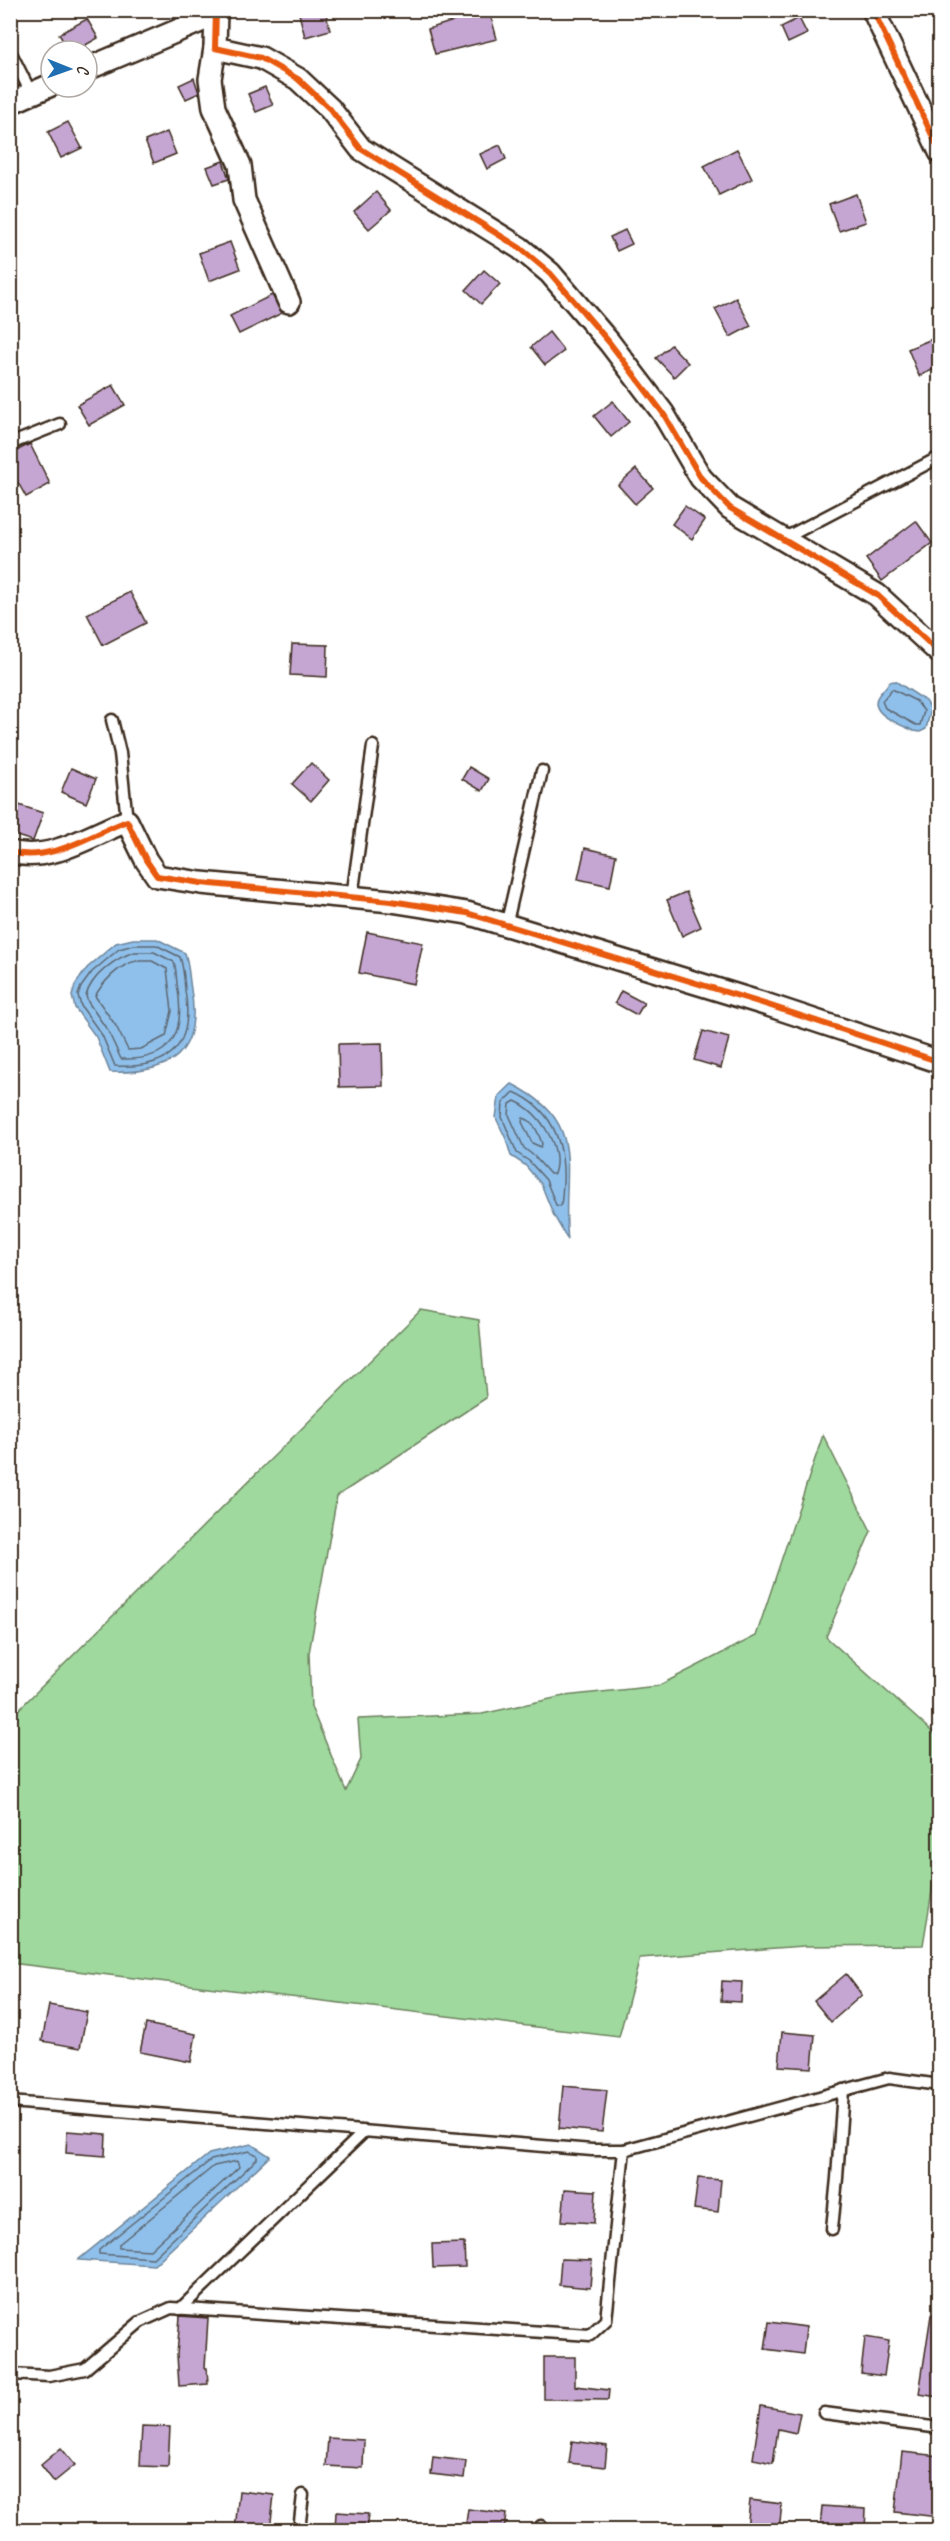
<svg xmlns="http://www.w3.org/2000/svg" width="950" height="2541" viewBox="0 0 950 2541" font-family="Caveat,sans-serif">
  <rect width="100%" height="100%" fill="#fff"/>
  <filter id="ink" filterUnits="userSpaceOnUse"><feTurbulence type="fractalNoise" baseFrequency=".0167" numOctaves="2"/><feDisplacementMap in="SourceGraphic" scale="12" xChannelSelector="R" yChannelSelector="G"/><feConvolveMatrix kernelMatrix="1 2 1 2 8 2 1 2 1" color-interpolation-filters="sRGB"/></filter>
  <g filter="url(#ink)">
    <path fill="#9fd99e" stroke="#6d825e" stroke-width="1.5" d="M421 1310 479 1320 486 1398 337 1496 309 1653 311 1707 346 1791 361 1759 358 1719 482 1714 564 1696 658 1686 756 1636 823 1435 871 1531 826 1637 939 1738V1849L923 1945 804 1946 640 1958 619 2037 11 1963V1717Z"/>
    <g fill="#8fc0eb" stroke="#6d8499" stroke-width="1.5">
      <path d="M895 681 926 701 931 709 926 729 920 732 914 731C902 725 870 715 877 698 880 692 886 688 889 682Z"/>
      <path d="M133 939H157L185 953C189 966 189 977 191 989 202 1054 171 1074 110 1072L96 1037 75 1008 72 996 75 985 87 968 116 943Z"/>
      <path d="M512 1084C591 1123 560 1172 568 1240L554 1216 541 1184 525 1165 511 1156 506 1139 496 1118 499 1096Z"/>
      <path d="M251 2144 270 2156 154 2265 78 2260 209 2154Z"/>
    </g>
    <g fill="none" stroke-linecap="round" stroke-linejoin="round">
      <g stroke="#5d6670" stroke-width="1.5">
        <path d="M892 689 916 701 924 711 920 725H916L885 708 882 701Z"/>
        <path d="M134 945H156L180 957C184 969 184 978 185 990 194 1045 172 1069 115 1066L102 1035 81 1006 78 995 81 987 92 972 119 949Z"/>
        <path d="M135 952H154L174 962C177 972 176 981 178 990 185 1035 171 1061 121 1059L108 1031 88 1002 86 996C91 976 116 957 135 952Z"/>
        <path d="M136 961H152L167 969 172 1011 166 1036 141 1049 128 1050 116 1026 95 996C104 981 119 965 136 961Z"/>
        <path d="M514 1092C553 1109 565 1143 563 1184 562 1191 563 1200 560 1206L556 1205 546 1180 529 1161 517 1153 502 1117 503 1103Z"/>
        <path d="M515 1101C540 1112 563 1147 554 1174H550L534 1156 524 1148 509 1115 510 1104Z"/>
        <path d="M523 1118C533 1120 539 1134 542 1144L541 1147 532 1143 522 1122Z"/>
        <path d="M249 2151 257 2155V2159L153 2258 99 2254V2250L211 2160Z"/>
        <path d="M237 2161 239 2167 150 2250 119 2248V2244L214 2166Z"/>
      </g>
    </g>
    <g fill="#c5a6d2" stroke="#3b2a1e" stroke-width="1.5">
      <path d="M298 10H325L330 30 305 37Z"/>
      <path d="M489 10 497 39 435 54 428 29Z"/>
      <path d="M799 18 807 34 788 43 781 27Z"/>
      <path d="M87 19 98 38 75 51H69L59 34Z"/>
      <path d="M194 78 199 93 186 99 179 85Z"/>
      <path d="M265 87 273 105 256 112 248 94Z"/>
      <path d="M68 122 82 148 61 158 48 132Z"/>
      <path d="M167 132 176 154 154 163 145 141Z"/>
      <path d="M500 145 506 159 487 169 480 154Z"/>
      <path d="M737 149 752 179 719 195 704 166Z"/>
      <path d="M223 161 229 179 214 184 207 167Z"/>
      <path d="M376 192 391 210 369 229 354 212Z"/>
      <path d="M856 194 866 222 839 231 829 204Z"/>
      <path d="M625 230 632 244 617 251 610 237Z"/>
      <path d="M230 242 240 269 209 281 199 253Z"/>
      <path d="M484 270 500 284 481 304 466 290Z"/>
      <path d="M272 295 282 313 239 334 230 316Z"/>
      <path d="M736 298 751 326 730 337 715 309Z"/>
      <path d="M549 332 564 351 545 365 531 347Z"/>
      <path d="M934 338 939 350V367L919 376 908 349Z"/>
      <path d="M671 345 688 363 674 377 656 358Z"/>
      <path d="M113 385 125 405 89 425 77 405Z"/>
      <path d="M613 401 629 422 611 437 594 416Z"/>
      <path d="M30 444 50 484 26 497 10 468V454Z"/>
      <path d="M636 469 653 488 635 504 618 485Z"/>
      <path d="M685 506 705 520 692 539 672 524Z"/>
      <path d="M916 521 932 543 882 581 866 559Z"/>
      <path d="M130 592 146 623 103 645 87 614Z"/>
      <path d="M292 644 328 645 327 677 290 675Z"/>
      <path d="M311 763 329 780 311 801 292 784Z"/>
      <path d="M469 767 489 779 482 791 462 779Z"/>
      <path d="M71 768 96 779 86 803 61 792Z"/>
      <path d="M10 802 43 813 33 841 10 834Z"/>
      <path d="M585 848 616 855 610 886 578 879Z"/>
      <path d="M686 892 701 927 682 936 667 900Z"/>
      <path d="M367 932 423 943 414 984 359 973Z"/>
      <path d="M621 991 644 1003 637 1015 615 1003Z"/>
      <path d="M703 1031 729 1038 721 1068 694 1060Z"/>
      <path d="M382 1043 383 1086 339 1087 338 1044Z"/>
      <path d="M846 1974 862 1995 831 2022 814 2001Z"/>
      <path d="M722 1981 742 1982 741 2002 721 2001Z"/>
      <path d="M49 2005 87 2012 80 2048 42 2041Z"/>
      <path d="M146 2024 196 2034 191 2062 140 2052Z"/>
      <path d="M782 2032 815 2035 812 2068 779 2066Z"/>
      <path d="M563 2086 607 2090 602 2132 559 2128Z"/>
      <path d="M67 2131 106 2134 105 2156 66 2153Z"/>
      <path d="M698 2178 721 2180 718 2212 694 2209Z"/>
      <path d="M565 2189 596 2191 594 2223 562 2221Z"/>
      <path d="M464 2243 465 2267 433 2268 432 2244Z"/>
      <path d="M561 2259 592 2260 590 2288 559 2285Z"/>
      <path d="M931 2315H939L938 2397 919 2394Z"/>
      <path d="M180 2316 208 2318 205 2368H207L208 2384 179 2386 177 2355Z"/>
      <path d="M769 2322 806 2327 803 2354 765 2349Z"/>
      <path d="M865 2337 889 2341 884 2376 861 2373Z"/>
      <path d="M544 2357H575V2386L609 2390 608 2400 544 2399Z"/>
      <path d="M761 2406 800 2413 796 2433 778 2429 773 2463 753 2459Z"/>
      <path d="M142 2426 170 2427 168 2467 140 2466Z"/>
      <path d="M328 2438 364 2440 363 2468 326 2466Z"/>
      <path d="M572 2441 607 2446 605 2467 569 2463Z"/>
      <path d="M61 2448 75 2465 54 2482 41 2465Z"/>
      <path d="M902 2452 939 2456 938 2517 895 2512Z"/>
      <path d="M433 2457 466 2461 464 2478 431 2474Z"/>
      <path d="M239 2491 274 2495 270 2530H235Z"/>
      <path d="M750 2500 782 2504 779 2530 747 2529Z"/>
      <path d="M822 2506 866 2509 865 2530H820Z"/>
      <path d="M468 2509 506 2514 504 2530H465Z"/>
      <path d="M336 2512 368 2514 366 2530H335Z"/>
    </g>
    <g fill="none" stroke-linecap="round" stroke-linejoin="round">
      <defs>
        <g id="service">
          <path d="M10 51 31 93"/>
          <path d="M10 444 60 424"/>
          <path d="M783 539 940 457"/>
          <path d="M112 720 120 753 127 821"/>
          <path d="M352 897 373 746"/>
          <path d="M506 926 542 771"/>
          <path d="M10 2102 592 2150H624L889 2078 940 2085"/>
          <path d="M832 2229 837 2178 843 2090"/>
          <path d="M180 2309 364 2132"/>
          <path d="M10 2374 49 2376 85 2369 140 2322 171 2308 590 2335 606 2320 624 2150"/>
          <path d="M824 2413 940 2428"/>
          <path d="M299 2530 303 2495"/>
          <path d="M540 2530 541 2526"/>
        </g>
        <g id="minor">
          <path d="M216 10 215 48 261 58 298 79 330 109 361 149 520 248 550 273 609 342 663 413 701 478 730 508 877 595 940 653"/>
          <path d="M873 10 940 152"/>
          <path d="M215 48 210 79 214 108 240 165 244 200 289 302"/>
          <path d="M87 69 217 14"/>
          <path d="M10 103 51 85"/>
          <path d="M10 852C51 863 90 835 127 821L146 860 157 876 201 883 391 901 467 913 768 1005 940 1062"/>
        </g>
      </defs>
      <use href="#service" stroke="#3b2a1e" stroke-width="15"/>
      <use href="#minor" stroke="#3b2a1e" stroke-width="26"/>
      <use href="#service" stroke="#fff" stroke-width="10"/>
      <use href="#minor" stroke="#fff" stroke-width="21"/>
      <defs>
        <g id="cycleway">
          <path d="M216 10 215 48 261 58 298 79 330 109 361 149 520 248 550 273 609 342 663 413 701 478 730 508 877 595 940 653"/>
          <path d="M873 10 940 152"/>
          <path d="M10 852C51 863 90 835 127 821L146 860 157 876 201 883 391 901 467 913 768 1005 940 1062"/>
        </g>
      </defs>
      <use href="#cycleway" stroke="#fff" stroke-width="10"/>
      <use href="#cycleway" stroke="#e8590c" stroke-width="6"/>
    </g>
  </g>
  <rect width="950" height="2541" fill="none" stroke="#fff" stroke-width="36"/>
  <rect x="18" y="18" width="914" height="2505" fill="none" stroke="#3b2a1e" stroke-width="2" filter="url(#ink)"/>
  <g transform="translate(69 69) rotate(91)"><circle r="28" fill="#ffffff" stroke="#b1aaa5" stroke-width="1.5"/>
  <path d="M0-4.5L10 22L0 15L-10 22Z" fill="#1f6fb2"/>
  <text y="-9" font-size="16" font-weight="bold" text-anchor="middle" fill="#3b2a1e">С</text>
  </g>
</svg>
